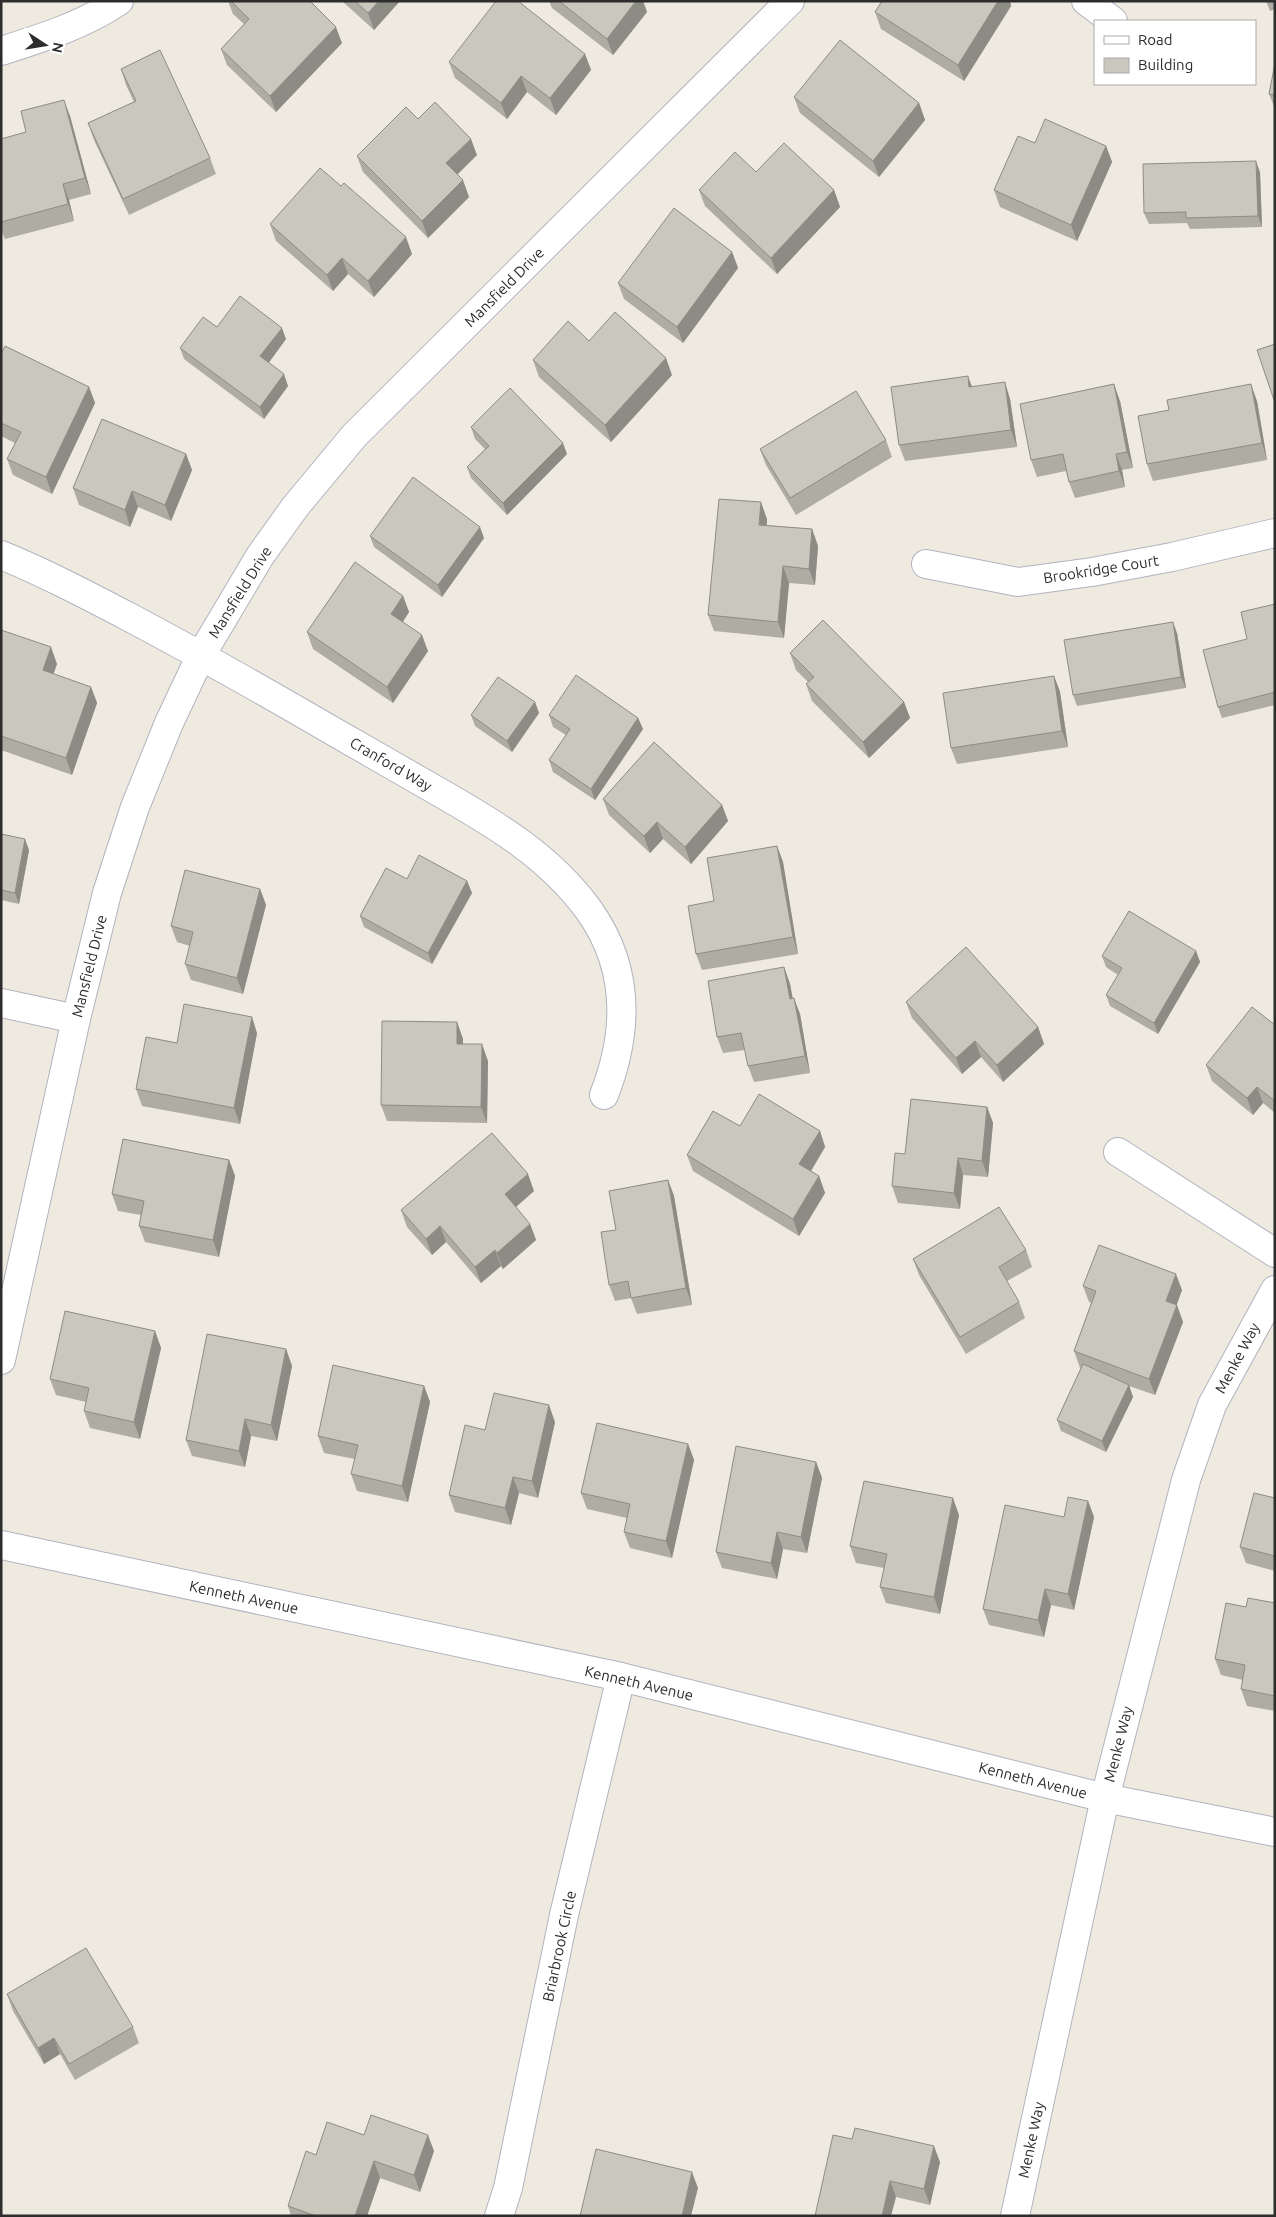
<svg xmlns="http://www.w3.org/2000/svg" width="1276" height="2217" viewBox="0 0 1276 2217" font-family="Ubuntu,sans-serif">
  <rect width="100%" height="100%" fill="#eeeadf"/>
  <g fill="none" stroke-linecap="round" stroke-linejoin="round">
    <defs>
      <g id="minor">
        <path d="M1086 1 1113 21"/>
        <path d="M1 51C42 38 84 25 119 1"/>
        <path d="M1 555C45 573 87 595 129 617 197 653 264 691 331 730 367 751 403 771 439 792 495 824 549 856 588 909 630 967 629 1031 604 1095"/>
        <path d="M926 564 1018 582 1092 572 1172 557 1275 533"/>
        <path d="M1 1003 76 1019"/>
        <path d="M1118 1152 1275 1253"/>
        <path d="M1 1360 76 1019 107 893 135 807 169 723 201 655 222 620 260 556 295 507 354 436 790 1"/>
        <path d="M499 2216 508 2188 564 1915 621 1677"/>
        <path d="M1015 2216 1105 1798 1186 1480 1212 1405 1275 1290"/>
      </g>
      <path id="secondary" d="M1 1545 621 1677 1105 1798 1275 1832"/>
    </defs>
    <use href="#minor" stroke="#b3b3c0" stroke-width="30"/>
    <use href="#secondary" stroke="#b3b3c0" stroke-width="30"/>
    <use href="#minor" stroke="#fff" stroke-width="28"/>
    <use href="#secondary" stroke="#fff" stroke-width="28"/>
  </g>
  <g fill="#aeaca3">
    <path d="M228 1H310L342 43 276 112 227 65 221 49 244 24 233 14Z"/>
    <path d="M342 1H400L374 30Z"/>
    <path d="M549 1H643L647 12 613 55 552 8Z"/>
    <path d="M882 1H1010L1011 6 964 81 881 29 875 12Z"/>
    <path d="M1266 1H1275V9L1270 11Z"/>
    <path d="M585 54 591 70 556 115 527 92 507 119 455 78 449 62Z"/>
    <path d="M1275 63V109L1269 94Z"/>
    <path d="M121 69 210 158 216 174 129 215 94 140 88 123 134 102 126 85Z"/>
    <path d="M794 97 919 103 925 120 879 177 800 113Z"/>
    <path d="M70 116 91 194 69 200 74 221 5 239 1 229V139L26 132Z"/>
    <path d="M418 119 477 155 457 174 469 197 428 238 363 172 357 156Z"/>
    <path d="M1106 146 1112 162 1077 241 1000 207 994 190Z"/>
    <path d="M756 172 834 190 840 207 777 274 705 206 699 190Z"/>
    <path d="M1260 172 1262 227 1190 229 1187 223 1149 224 1144 213Z"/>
    <path d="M270 224 412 254 374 297 348 274 333 291 276 241Z"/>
    <path d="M732 252 738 268 683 343 624 299 618 283Z"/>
    <path d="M217 327 286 339 268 363 288 386 264 419 184 359 180 348Z"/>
    <path d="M589 341 672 375 611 442 539 377 533 360Z"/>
    <path d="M1 354 89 387 95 403 52 494 13 475 7 459 15 443 1 436Z"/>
    <path d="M972 387 1010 399 1017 447 905 461 899 445Z"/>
    <path d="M1120 401 1133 468 1122 470 1125 487 1075 498 1069 482 1066 471 1037 477 1031 460Z"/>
    <path d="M1257 401 1267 460 1153 481 1147 464 1169 410Z"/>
    <path d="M471 427 567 454 507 515 471 478 467 467 485 449 475 439Z"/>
    <path d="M886 440 892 457 796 515 766 465 760 449Z"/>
    <path d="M186 454 192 470 171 521 138 507 130 527 79 505 73 488Z"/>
    <path d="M767 519V525L812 529 818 546 815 585 789 583 784 638 714 631 708 615Z"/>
    <path d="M370 536 484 538 442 597 374 547Z"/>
    <path d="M403 596 409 612 403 622 428 651 393 703 313 649 307 632Z"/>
    <path d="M1275 604V705L1222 718 1218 707 1247 639Z"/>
    <path d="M1 630 57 664 53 674 91 687 97 703 72 775 1 750Z"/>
    <path d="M1177 633 1186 688 1077 706 1073 695Z"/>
    <path d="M790 653 904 702 910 718 869 758 812 701 806 684 808 682 796 670Z"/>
    <path d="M1054 676 1060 692 1068 747 957 764 951 748Z"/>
    <path d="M535 702 539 713 512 752 475 726 471 715Z"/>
    <path d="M549 715 638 718 643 729 595 800 553 772 549 760 566 735 553 727Z"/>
    <path d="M603 799 722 805 728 821 691 864 663 839 650 853 609 815Z"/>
    <path d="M1 834 29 850 19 904 1 900Z"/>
    <path d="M777 846 783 862 798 954 702 970 696 954 714 901Z"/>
    <path d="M407 879 467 881 472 893 432 964 364 927 360 916Z"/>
    <path d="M260 889 266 905 243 994 191 980 185 964 190 946 177 942 171 926Z"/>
    <path d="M1196 951 1200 962 1158 1034 1110 1006 1106 995 1118 975 1106 967 1102 956Z"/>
    <path d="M784 967 790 984 792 998 800 1014 810 1073 754 1082 748 1066 745 1050 723 1053 717 1037Z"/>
    <path d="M906 1002 1038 1027 1044 1044 1003 1082 981 1057 962 1074 912 1018Z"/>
    <path d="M457 1022 463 1039V1044L488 1061 487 1123 387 1121 381 1105Z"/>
    <path d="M1275 1025V1113L1263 1103 1253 1115 1212 1081 1206 1065Z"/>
    <path d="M257 1033 240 1124 142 1106 136 1089 177 1043Z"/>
    <path d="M987 1107 993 1123 988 1177 963 1175 960 1209 898 1203 892 1186 905 1154Z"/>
    <path d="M740 1126 820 1131 825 1147 811 1171 819 1176 825 1193 799 1236 693 1171 687 1155Z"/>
    <path d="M229 1160 235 1176 219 1257 145 1242 139 1226 141 1215 118 1211 112 1194Z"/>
    <path d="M668 1180 674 1196 692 1305 637 1314 631 1298 615 1301 609 1285 616 1230Z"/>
    <path d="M534 1191 516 1207 530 1224 536 1240 503 1269 501 1266 481 1283 446 1242 432 1255 407 1227 401 1210Z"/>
    <path d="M1026 1250 1032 1267 1007 1281 1019 1302 1025 1318 966 1354 919 1275 913 1259Z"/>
    <path d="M1083 1286 1182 1290 1176 1305 1183 1322 1155 1395 1129 1386 1133 1397 1106 1452 1061 1431 1057 1420 1081 1368H1080L1074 1351 1091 1303 1089 1302Z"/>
    <path d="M155 1331 161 1348 140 1439 90 1428 84 1411 86 1402 56 1395 50 1379Z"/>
    <path d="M286 1349 292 1366 277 1441 251 1436 245 1467 192 1456 186 1440Z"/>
    <path d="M424 1386 430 1402 408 1502 357 1491 351 1474 355 1459 324 1453 318 1436Z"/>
    <path d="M555 1422 538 1498 519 1493 511 1525 455 1512 449 1495 485 1430Z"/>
    <path d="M688 1444 694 1460 672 1558 630 1548 624 1532 627 1518 587 1509 581 1493Z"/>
    <path d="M816 1462 822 1478 807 1553 783 1549 777 1579 722 1568 716 1552Z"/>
    <path d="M1275 1498V1571L1246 1563 1240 1547Z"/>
    <path d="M1088 1501 1094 1517 1074 1610 1051 1605 1044 1637 989 1625 983 1609Z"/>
    <path d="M959 1515 940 1614 886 1603 880 1587 884 1568 856 1563 850 1546Z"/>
    <path d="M1275 1603V1711L1247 1706 1241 1689 1243 1680 1221 1675 1215 1659 1246 1607Z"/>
    <path d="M7 1994 133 2027 139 2043 75 2080 60 2054 44 2064 13 2011Z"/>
    <path d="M364 2135 434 2151 420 2192 380 2178 367 2216H291L288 2206 316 2155Z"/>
    <path d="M833 2135 940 2162 930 2205 896 2197Z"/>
  </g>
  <g fill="#8d8c84">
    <path d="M379 1H400L374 30 368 13Z"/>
    <path d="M636 1H643L647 12 613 55 607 39Z"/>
    <path d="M998 1H1010L1011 6 964 81 958 65Z"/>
    <path d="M336 27 342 43 276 112 270 96Z"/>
    <path d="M585 54 591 70 556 115 550 98Z"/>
    <path d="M521 76 527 92 507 119 501 103Z"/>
    <path d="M64 100 70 116 91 194 85 178Z"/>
    <path d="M919 103 925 120 879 177 873 161Z"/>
    <path d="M471 139 477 155 452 180 446 163Z"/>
    <path d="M1106 146 1112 162 1077 241 1071 225Z"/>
    <path d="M1256 161 1260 172 1262 227 1258 216Z"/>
    <path d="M463 180 469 197 428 238 422 221Z"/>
    <path d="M63 184 69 200 74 221 68 204Z"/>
    <path d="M834 190 840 207 777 274 771 258Z"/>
    <path d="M406 237 412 254 374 297 368 281Z"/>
    <path d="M732 252 738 268 683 343 677 327Z"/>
    <path d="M342 258 348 274 333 291 327 275Z"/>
    <path d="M282 328 286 339 265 368 260 356Z"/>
    <path d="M666 358 672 375 611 442 605 425Z"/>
    <path d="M284 374 288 386 264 419 260 407Z"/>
    <path d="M968 376 974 392 969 387Z"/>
    <path d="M1005 382 1010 399 1017 447 1011 430Z"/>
    <path d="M1114 384 1120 401 1133 468 1127 452Z"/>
    <path d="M1251 384 1257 401 1267 460 1262 443Z"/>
    <path d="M89 387 95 403 52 494 46 477Z"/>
    <path d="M563 443 567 454 507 515 503 503Z"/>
    <path d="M186 454 192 470 171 521 165 505Z"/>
    <path d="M1116 454 1122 470 1125 487 1119 471Z"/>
    <path d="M132 491 138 507 130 527 125 510Z"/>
    <path d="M761 502 767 519 765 541 759 525Z"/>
    <path d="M480 527 484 538 442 597 438 585Z"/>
    <path d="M812 529 818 546 815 585 809 569Z"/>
    <path d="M783 566 789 583 784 638 778 622Z"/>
    <path d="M403 596 409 612 397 630 391 614Z"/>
    <path d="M1173 622 1177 633 1186 688 1181 677Z"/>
    <path d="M422 635 428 651 393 703 387 687Z"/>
    <path d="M51 647 57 664 49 687 43 670Z"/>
    <path d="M1054 676 1060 692 1068 747 1062 731Z"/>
    <path d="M91 687 97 703 72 775 66 758Z"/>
    <path d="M535 702 539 713 512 752 507 741Z"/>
    <path d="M904 702 910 718 869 758 863 742Z"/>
    <path d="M638 718 643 729 595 800 591 789Z"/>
    <path d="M722 805 728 821 691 864 685 847Z"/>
    <path d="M657 822 663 839 650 853 644 836Z"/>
    <path d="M25 839 29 850 19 904 15 893Z"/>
    <path d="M777 846 783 862 798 954 793 937Z"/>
    <path d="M467 881 472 893 432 964 428 953Z"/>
    <path d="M260 889 266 905 243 994 237 978Z"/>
    <path d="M1196 951 1200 962 1158 1034 1154 1023Z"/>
    <path d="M784 967 790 984 796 1015 790 999Z"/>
    <path d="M794 998 800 1014 810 1073 805 1056Z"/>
    <path d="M252 1017 257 1033 240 1124 234 1108Z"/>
    <path d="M457 1022 463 1039V1060L457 1044Z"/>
    <path d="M1038 1027 1044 1044 1003 1082 997 1065Z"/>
    <path d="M975 1041 981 1057 962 1074 956 1058Z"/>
    <path d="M482 1044 488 1061 487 1123 481 1107Z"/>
    <path d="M1257 1087 1263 1103 1253 1115 1247 1098Z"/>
    <path d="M987 1107 993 1123 988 1177 982 1161Z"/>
    <path d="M820 1131 825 1147 805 1181 799 1164Z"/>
    <path d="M958 1158 963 1175 960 1209 954 1193Z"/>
    <path d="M229 1160 235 1176 219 1257 213 1240Z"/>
    <path d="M528 1174 534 1191 511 1211 505 1194Z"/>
    <path d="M819 1176 825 1193 799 1236 793 1219Z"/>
    <path d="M668 1180 674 1196 692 1305 686 1288Z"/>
    <path d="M530 1224 536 1240 503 1269 497 1253Z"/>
    <path d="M440 1226 446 1242 432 1255 426 1239Z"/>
    <path d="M495 1250 501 1266 481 1283 475 1267Z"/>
    <path d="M1176 1274 1182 1290 1172 1318 1166 1301Z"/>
    <path d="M1177 1305 1183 1322 1155 1395 1149 1379Z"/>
    <path d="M155 1331 161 1348 140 1439 134 1422Z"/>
    <path d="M286 1349 292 1366 277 1441 271 1425Z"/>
    <path d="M1129 1385 1133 1397 1106 1452 1102 1441Z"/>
    <path d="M424 1386 430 1402 408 1502 402 1486Z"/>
    <path d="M549 1405 555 1422 538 1498 532 1481Z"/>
    <path d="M245 1419 251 1436 245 1467 239 1451Z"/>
    <path d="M688 1444 694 1460 672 1558 666 1541Z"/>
    <path d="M816 1462 822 1478 807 1553 801 1537Z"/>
    <path d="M513 1477 519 1493 511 1525 505 1508Z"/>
    <path d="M953 1498 959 1515 940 1614 934 1597Z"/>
    <path d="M1088 1501 1094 1517 1074 1610 1068 1594Z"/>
    <path d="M777 1532 783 1549 777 1579 771 1563Z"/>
    <path d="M1045 1589 1051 1605 1044 1637 1038 1620Z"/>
    <path d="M54 2038 60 2054 44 2064 38 2048Z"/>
    <path d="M428 2135 434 2151 420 2192 414 2175Z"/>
    <path d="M934 2146 940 2162 930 2205 924 2189Z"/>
    <path d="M374 2161 380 2178 367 2216H355Z"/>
    <path d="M692 2172 698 2188 691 2216H682Z"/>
    <path d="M890 2181 896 2197 891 2216H882Z"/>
  </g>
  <g fill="#cac8bd" stroke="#8d8c84">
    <path d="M231 1H310L336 27 270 96 221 49 249 19Z"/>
    <path d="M355 1H379L368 13Z"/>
    <path d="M496 1H518L585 54 550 98 521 76 501 103 449 62Z"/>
    <path d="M559 1H636L607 39Z"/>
    <path d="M882 1H998L958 65 875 12Z"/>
    <path d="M840 40 919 103 873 161 794 97Z"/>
    <path d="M160 50 210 158 123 199 88 123 136 101 121 69Z"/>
    <path d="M1275 63V95L1269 94Z"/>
    <path d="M64 100 85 178 63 184 68 204 1 222V139L26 132 21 111Z"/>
    <path d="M435 102 471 139 446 163 463 180 422 221 357 156 406 107 418 119Z"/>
    <path d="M1045 119 1106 146 1071 225 994 190 1018 136 1035 143Z"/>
    <path d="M784 143 834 190 771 258 699 190 735 152 756 172Z"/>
    <path d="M1256 161 1258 216 1186 218V212L1144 213 1143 164Z"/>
    <path d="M320 168 341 186 344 183 406 237 368 281 342 258 327 275 270 224Z"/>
    <path d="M674 208 732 252 677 327 618 283Z"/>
    <path d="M240 296 282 328 260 356 284 374 260 407 180 348 203 317 217 327Z"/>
    <path d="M615 312 666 358 605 425 533 360 568 321 589 341Z"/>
    <path d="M1275 344V403L1257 350Z"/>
    <path d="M5 346 89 387 46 477 7 459 21 432 1 423V354Z"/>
    <path d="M968 376 969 387 1005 382 1011 430 899 445 891 387Z"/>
    <path d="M1114 384 1127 452 1116 454 1119 471 1069 482 1063 454 1031 460 1020 404Z"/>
    <path d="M1251 384 1262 443 1147 464 1138 416 1169 410 1167 400Z"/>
    <path d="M510 388 563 443 503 503 467 467 489 446 471 427Z"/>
    <path d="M856 391 886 440 790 498 760 449Z"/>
    <path d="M102 419 186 454 165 505 132 491 125 510 73 488Z"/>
    <path d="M413 477 480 527 438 585 370 536Z"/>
    <path d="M719 499 761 502 759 525 812 529 809 569 783 566 778 622 708 615Z"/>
    <path d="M355 562 403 596 391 614 422 635 387 687 307 632Z"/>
    <path d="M1275 604V692L1218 707 1203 650 1247 639 1241 612Z"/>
    <path d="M823 620 904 702 863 742 806 684 814 677 790 653Z"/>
    <path d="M1173 622 1181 677 1073 695 1064 640Z"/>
    <path d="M1 630 51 647 43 670 91 687 66 758 1 736Z"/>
    <path d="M576 675 638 718 591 789 549 760 570 729 549 715Z"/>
    <path d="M1054 676 1062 731 951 748 943 693Z"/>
    <path d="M498 677 535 702 507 741 471 715Z"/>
    <path d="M654 742 722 805 685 847 657 822 644 836 603 799Z"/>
    <path d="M1 834 25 839 15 893 1 890Z"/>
    <path d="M777 846 793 937 696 954 688 906 714 901 707 858Z"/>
    <path d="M419 855 467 881 428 953 360 916 386 868 407 879Z"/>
    <path d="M185 870 260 889 237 978 185 964 193 932 171 926Z"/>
    <path d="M1129 911 1196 951 1154 1023 1106 995 1122 968 1102 956Z"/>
    <path d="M966 947 1038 1027 997 1065 975 1041 956 1058 906 1002Z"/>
    <path d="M784 967 790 999 794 998 805 1056 748 1066 741 1033 717 1037 708 981Z"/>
    <path d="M184 1004 252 1017 234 1108 136 1089 146 1037 177 1043Z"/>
    <path d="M1252 1007 1275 1025V1101L1257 1087 1247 1098 1206 1065Z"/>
    <path d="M382 1021 457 1022V1044H482L481 1107 381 1105Z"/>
    <path d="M759 1094 820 1131 799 1164 819 1176 793 1219 687 1155 713 1111 740 1126Z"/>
    <path d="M911 1099 987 1107 982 1161 958 1158 954 1193 892 1186 895 1153 905 1154Z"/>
    <path d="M492 1133 528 1174 505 1194 530 1224 497 1253 495 1250 475 1267 440 1226 426 1239 401 1210Z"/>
    <path d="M123 1139 229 1160 213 1240 139 1226 144 1201 112 1194Z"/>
    <path d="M668 1180 686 1288 631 1298 628 1281 609 1285 601 1232 616 1230 609 1191Z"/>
    <path d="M999 1207 1026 1250 999 1267 1019 1302 960 1337 913 1259Z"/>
    <path d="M1099 1245 1176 1274 1166 1301 1177 1305 1149 1379 1074 1351 1096 1291 1083 1286Z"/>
    <path d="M65 1311 155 1331 134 1422 84 1411 89 1388 50 1379Z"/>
    <path d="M207 1334 286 1349 271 1425 245 1419 239 1451 186 1440Z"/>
    <path d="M1083 1364 1129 1385 1102 1441 1057 1420Z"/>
    <path d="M333 1365 424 1386 402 1486 351 1474 358 1445 318 1436Z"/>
    <path d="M494 1393 549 1405 532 1481 513 1477 505 1508 449 1495 465 1425 485 1430Z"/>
    <path d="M597 1423 688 1444 666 1541 624 1532 630 1504 581 1493Z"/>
    <path d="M736 1446 816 1462 801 1537 777 1532 771 1563 716 1552Z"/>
    <path d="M864 1481 953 1498 934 1597 880 1587 887 1554 850 1546Z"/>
    <path d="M1254 1493 1275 1498V1556L1240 1547Z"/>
    <path d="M1068 1497 1088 1501 1068 1594 1045 1589 1038 1620 983 1609 1005 1505 1064 1517Z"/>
    <path d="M1248 1598 1275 1603V1696L1241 1689 1245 1665 1215 1659 1226 1603 1246 1607Z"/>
    <path d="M86 1948 133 2027 69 2064 54 2038 38 2048 7 1994Z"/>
    <path d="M371 2115 428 2135 414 2175 374 2161 355 2216H316L288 2206 306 2151 316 2155 327 2122 364 2135Z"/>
    <path d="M855 2128 934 2146 924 2189 890 2181 882 2216H815L833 2135 852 2139Z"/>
    <path d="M596 2149 692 2172 682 2216H580Z"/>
  </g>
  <g text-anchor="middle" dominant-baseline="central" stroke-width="5" stroke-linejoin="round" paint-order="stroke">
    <g font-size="15" fill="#2d2d2d" stroke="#fff">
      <text transform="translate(504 287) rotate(-45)">Mansfield Drive</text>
      <text transform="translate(1101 569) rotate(-9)">Brookridge Court</text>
      <text transform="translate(240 592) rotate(-58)">Mansfield Drive</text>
      <text transform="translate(391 764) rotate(30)">Cranford Way</text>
      <text transform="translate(89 966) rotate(-76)">Mansfield Drive</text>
      <text transform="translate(1237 1358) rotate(-62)">Menke Way</text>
      <text transform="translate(244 1597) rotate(12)">Kenneth Avenue</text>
      <text transform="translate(639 1683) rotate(13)">Kenneth Avenue</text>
      <text transform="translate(1118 1744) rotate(-76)">Menke Way</text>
      <text transform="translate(1033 1780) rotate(14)">Kenneth Avenue</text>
      <text transform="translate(559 1946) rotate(-78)">Briarbrook Circle</text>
      <text transform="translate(1031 2140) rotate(-78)">Menke Way</text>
    </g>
  </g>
  <rect width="1276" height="2217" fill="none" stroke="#2d2d2d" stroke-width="5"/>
  <rect x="1094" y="20" width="162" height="65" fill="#ffffff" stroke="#ababab"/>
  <rect x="1104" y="36" width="25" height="8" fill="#ffffff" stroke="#ababab"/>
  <text x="1138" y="45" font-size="15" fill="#2d2d2d">Road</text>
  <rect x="1104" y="58" width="25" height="15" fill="#cac8bd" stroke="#ababab"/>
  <text x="1138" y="70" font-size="15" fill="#2d2d2d">Building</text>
  <g transform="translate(45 45) rotate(102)" stroke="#ffffff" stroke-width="4" paint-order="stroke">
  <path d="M0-4L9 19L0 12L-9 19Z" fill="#2d2d2d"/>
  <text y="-8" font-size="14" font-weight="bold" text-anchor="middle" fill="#2d2d2d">N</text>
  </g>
</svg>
